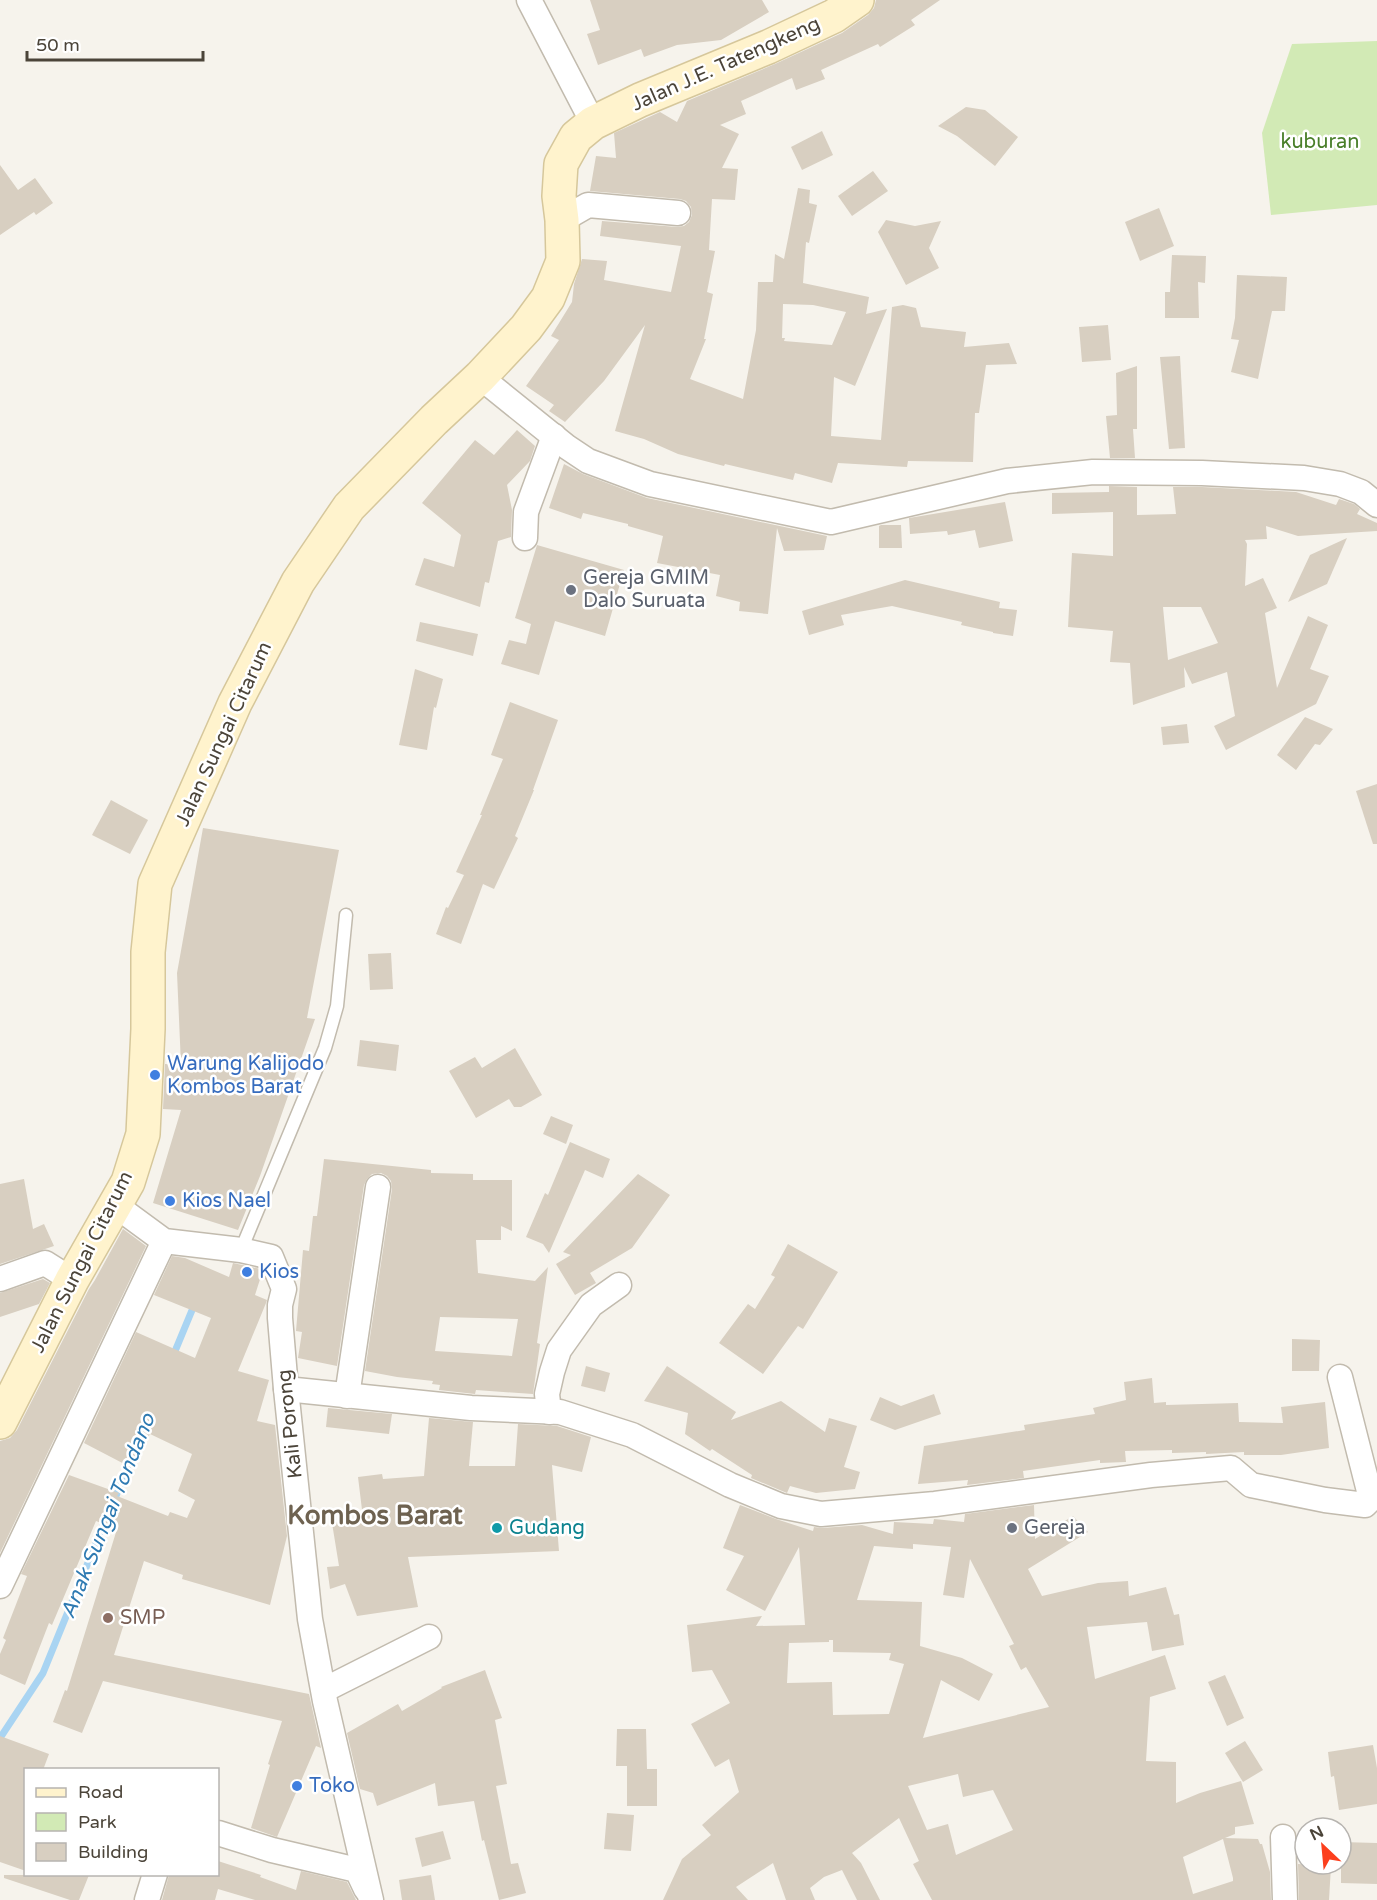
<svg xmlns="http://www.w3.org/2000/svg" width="1377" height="1900" viewBox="0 0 1377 1900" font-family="'Varela Round',sans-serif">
  <rect width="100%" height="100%" fill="#f6f3ec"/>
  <path fill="#d2eab5" d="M1377 41V205L1271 215 1262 133 1292 44Z"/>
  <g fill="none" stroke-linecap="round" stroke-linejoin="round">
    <g stroke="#a9d4f2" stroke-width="7">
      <path d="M173 1356 195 1303"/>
      <path d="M114 1501 131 1458"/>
      <path d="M0 1738 43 1673 107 1516"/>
    </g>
  </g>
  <g fill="#d8cfc1" fill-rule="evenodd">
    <path d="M590 0H762L769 12 721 40 677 45 644 57 641 49 598 65 587 34 600 30Z"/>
    <path d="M876 0H940L911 20 915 25 880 47 878 44 821 70 825 79 796 90 792 78 741 101 746 114 720 125 739 134 722 168 738 169 735 200 712 199 709 250 715 251 707 292 713 294 704 339H706L690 379 743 399 756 330 758 282H773L775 254 784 259 798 188 810 190 809 203 817 205 809 243 806 242 803 283 869 297 866 314 887 309 855 386 834 377 831 436 881 440 892 307 903 305 916 308 921 327 966 332 964 347 1009 343 1017 364 986 365 979 413H975L973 462 908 461 907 467 838 463 832 483 795 473 793 480 725 464 724 466 678 454 644 439 615 431 645 325 604 381 565 422 549 411 554 405 526 386 559 340 551 336 572 302 574 284 582 259 607 261 604 280 671 292 681 246 600 236 602 221 677 227 684 226 689 222 692 215 691 207 686 201 680 199 590 191 596 156 616 158 614 133 660 112 677 122 687 101 775 64 842 33 868 15 874 8ZM783 304 813 305 846 312 832 345 784 341 785 338H782Z"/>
    <path d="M966 107 985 110 1018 137 995 166 957 136 938 126Z"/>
    <path d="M822 131 833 155 802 170 791 147Z"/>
    <path d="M0 165 18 190 35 178 53 203 36 215 34 212 0 235Z"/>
    <path d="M873 171 888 191 852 216 838 196Z"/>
    <path d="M1159 208 1174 246 1140 261 1125 222Z"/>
    <path d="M886 220 915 226 941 221 929 248 939 268 906 285 878 232Z"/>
    <path d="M1172 255 1206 256 1205 283 1198 282 1199 318H1165V292H1170Z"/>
    <path d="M1237 275 1287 277 1285 311H1272L1258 379 1231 372 1239 340 1231 339 1235 318Z"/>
    <path d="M1108 325 1111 360 1082 362 1079 327Z"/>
    <path d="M1180 356 1185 448 1169 449 1160 357Z"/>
    <path d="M1137 366V429H1133L1135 458H1110L1106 416 1117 415 1116 373Z"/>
    <path d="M517 430 535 446 530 461 507 485 512 510 511 537 498 541 489 583 485 582 480 607 415 585 424 558 454 567 461 535 422 503 475 440 494 455Z"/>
    <path d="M564 464 583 474 647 498 827 536 824 550 784 551 777 528 768 614 739 611 740 602 716 596 720 575 657 563 663 536 628 526V524L583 513 581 519 549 508Z"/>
    <path d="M1109 486 1137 487V515L1176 514 1173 487H1202L1296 492 1336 505 1339 499 1354 504 1360 509 1357 514 1377 523V531L1298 536 1266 526 1267 539 1245 540 1247 544 1245 586 1263 578 1277 608 1265 613 1277 688 1308 616 1328 625 1310 669 1329 676 1316 704 1226 750 1214 726 1235 716 1227 672 1192 684 1184 667 1185 687 1133 705 1130 663 1110 662 1113 631 1068 627 1072 553 1113 556V512L1052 514V493L1109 492ZM1163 607H1201L1218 643 1168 660Z"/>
    <path d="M1005 502 1013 541 979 548 975 530 948 535 947 531 910 534 909 518Z"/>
    <path d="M881 525H901L902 548H879V526Z"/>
    <path d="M1347 538 1327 584 1288 602 1310 555Z"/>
    <path d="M537 545 624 570 605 636 555 621 539 675 501 664 509 640 526 644 531 624 515 618Z"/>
    <path d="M905 580 1000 602 999 608 1017 610 1013 636 993 633V632L961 625 962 622 892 606 841 615 844 625 809 635 802 611Z"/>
    <path d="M420 622 478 634 473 656 416 641Z"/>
    <path d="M415 669 443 679 436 708 434 707 427 750 399 745Z"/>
    <path d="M510 702 558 720 533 790H534L515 836 518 838 494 889 483 884 461 944 436 934 446 907 448 908 464 875 456 872 482 815H480L503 759 491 755Z"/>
    <path d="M1305 717 1333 729 1320 745 1315 744 1296 770 1277 755Z"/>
    <path d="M1187 724 1189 743 1163 745 1161 727Z"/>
    <path d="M1377 784V844H1373L1356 791Z"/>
    <path d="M111 800 148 820 130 854 92 835Z"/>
    <path d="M203 828 339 850 307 1018 315 1019 260 1176 238 1230 153 1203 181 1110 163 1109 165 1064 181 1065 177 973Z"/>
    <path d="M391 953 393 989 370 990 368 954Z"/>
    <path d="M360 1040 399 1045 396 1071 357 1066Z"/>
    <path d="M515 1048 542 1095 521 1107H514L509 1099 476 1118 449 1071 475 1057 482 1068Z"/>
    <path d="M551 1116 573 1125 566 1144 543 1134Z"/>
    <path d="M570 1142 610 1159 603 1178 585 1170 549 1253 543 1244 526 1237 545 1193 548 1195Z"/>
    <path d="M324 1159 431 1170V1173L473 1174V1180H512V1231L501 1226V1240H476L478 1273 535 1281 548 1267 537 1343 540 1344 533 1394 476 1390 475 1394 439 1390 440 1385 432 1384 433 1381 397 1377 365 1371 392 1189 391 1181 387 1176 381 1173 372 1174 367 1179 364 1185 337 1366 298 1358 302 1332 296 1331 303 1250 309 1251 313 1216H317ZM440 1317 518 1319 512 1356 435 1351Z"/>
    <path d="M638 1174 670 1195 632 1248 590 1273 596 1283 575 1295 556 1264 571 1255 563 1252Z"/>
    <path d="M24 1179 33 1229 44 1224 54 1246 0 1264V1184Z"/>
    <path d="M123 1229 146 1246 0 1553V1441L10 1438 17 1430 89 1289 95 1280Z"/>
    <path d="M788 1244 838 1272 803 1329 798 1326 763 1374 719 1343 748 1304 755 1309 775 1277 771 1275Z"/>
    <path d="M172 1256 185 1258 229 1277 233 1263 261 1269 262 1273 255 1295 267 1300 266 1303 238 1371 269 1380 257 1421 275 1425 287 1536 270 1605 182 1579 183 1575 144 1561 114 1655 309 1694 321 1748 316 1746 277 1837 251 1828 270 1765 268 1764 282 1721 103 1681 82 1733 53 1722 65 1690 67 1691 117 1529 96 1521 52 1625 49 1623 25 1685 0 1674V1654L6 1640 3 1638 27 1576 21 1574 69 1475 119 1493 117 1496 168 1516 170 1512 187 1518 195 1500 178 1491 192 1454 150 1434 132 1468 84 1443 136 1332 195 1358 211 1318 154 1295Z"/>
    <path d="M43 1279 50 1283 39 1304 0 1317V1293Z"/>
    <path d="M1292 1339 1320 1340 1319 1371H1292Z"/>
    <path d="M586 1366 610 1373 605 1392 581 1386Z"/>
    <path d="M667 1366 736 1412 731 1420 781 1401 825 1432 829 1418 857 1426 844 1467 860 1472 855 1489 816 1493 790 1486 787 1493 751 1478 752 1475 712 1449 710 1451 685 1434 688 1413 644 1401Z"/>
    <path d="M1152 1378 1154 1403 1166 1402V1405L1238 1403 1239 1422 1283 1423 1281 1407 1325 1402 1329 1448 1281 1455H1244V1452L1206 1454V1452L1172 1453V1450L1125 1451 1126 1462 1100 1463V1460L1023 1471 1024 1478 967 1485 968 1480 918 1484 924 1446 1025 1430 1024 1425 1095 1414 1093 1408 1126 1400 1124 1382Z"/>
    <path d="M934 1394 941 1414 895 1430 870 1420 880 1397 901 1406Z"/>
    <path d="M328 1408 392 1414 389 1434 326 1427Z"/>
    <path d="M429 1418 473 1422 469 1466H515L518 1424 557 1426 591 1437 582 1472 552 1465 559 1551 408 1557 418 1607 357 1616 345 1584 330 1589 327 1567 339 1566 332 1523 363 1518 358 1477 382 1474 383 1479 424 1476Z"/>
    <path d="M740 1505 776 1519 813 1531 814 1527 822 1528 862 1525 893 1534 894 1522 933 1524 934 1519 964 1522 965 1514 1034 1505 1035 1539 1073 1516 1088 1532 1028 1569 1042 1596 1098 1583 1128 1581 1129 1596 1166 1587 1174 1615 1179 1614 1184 1645 1152 1651 1147 1622 1087 1627 1095 1679 1165 1655 1176 1689 1150 1697 1146 1761 1176 1762V1803L1200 1793 1241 1781 1254 1824 1235 1827V1834L1225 1838 1258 1839 1260 1844H1262L1270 1872 1271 1900H932L913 1864 919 1861 899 1818 852 1853 861 1863 880 1900H857L842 1870 824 1877 810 1888 815 1900H786L773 1863 736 1887 748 1900H663L682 1859 711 1835 702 1825 739 1792 729 1759 715 1767 691 1724 730 1703 712 1670 692 1672 687 1625 762 1616 756 1626 805 1625 799 1547 765 1611 726 1590 744 1556 723 1548ZM913 1544 951 1547 943 1595 964 1598 970 1559 1014 1644 1009 1646 1021 1670 1026 1667 1049 1707 923 1738 941 1680 979 1701 993 1674 962 1658 920 1646 922 1602 857 1600 874 1546 913 1549ZM829 1640H833V1652L891 1653 889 1660 904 1664 889 1714 833 1715 832 1682 787 1683 789 1643 829 1642ZM958 1774 963 1797 993 1790 1013 1830 956 1855 948 1824 927 1830 908 1786ZM1223 1839 1233 1878V1881L1193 1894 1183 1857Z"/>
    <path d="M485 1670 502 1718 495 1720 507 1784 496 1786 511 1864 518 1863 526 1893 499 1900 484 1840 482 1841 474 1801 438 1806 435 1783 377 1806 373 1793 360 1789 347 1733 398 1704 402 1711 442 1688 441 1687Z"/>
    <path d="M1225 1675 1244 1718 1227 1726 1208 1682Z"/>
    <path d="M617 1729H646L647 1769H657V1806H627V1766H616Z"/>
    <path d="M0 1736 49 1754 43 1770H26V1871L0 1862Z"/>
    <path d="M1245 1741 1263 1770 1243 1782 1225 1753Z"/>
    <path d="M1373 1745 1377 1768V1804L1339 1810 1334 1776 1331 1777 1328 1752Z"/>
    <path d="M607 1813 634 1815 631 1851 604 1849Z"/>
    <path d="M443 1831 451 1859 422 1867 415 1838Z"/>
    <path d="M1341 1842 1377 1843V1884L1341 1883Z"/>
    <path d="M218 1861 261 1875 260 1877 296 1890 301 1871 347 1882 356 1900H255L218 1889 215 1900H162L169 1875H218Z"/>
    <path d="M1298 1864 1331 1866 1329 1900H1299Z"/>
    <path d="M4 1875H89L79 1900H70L4 1878Z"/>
    <path d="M431 1875 435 1900H402L399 1880Z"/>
  </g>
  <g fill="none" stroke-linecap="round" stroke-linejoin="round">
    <defs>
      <path id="lane" d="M241 1250 325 1048 337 1006 346 915"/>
      <g id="street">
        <path d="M529 0 593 123"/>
        <path d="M562 220 588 205 678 213"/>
        <path d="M480 377 567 447 588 461 650 484 831 522 1007 481 1093 472 1202 473 1304 478 1340 484 1361 492 1377 505"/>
        <path d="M525 538 526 512 554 436"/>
        <path d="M115 1205 164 1241 241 1250 271 1257 284 1289 280 1305V1318L286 1389 310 1619 325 1701 371 1900"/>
        <path d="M0 1279 45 1263 72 1280"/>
        <path d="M286 1389 471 1408 560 1412 632 1435 730 1485 781 1506 821 1514 935 1504 1151 1475 1231 1468 1251 1485 1325 1500 1365 1505 1370 1500 1369 1491 1340 1377"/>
        <path d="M347 1396 378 1187"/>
        <path d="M549 1412 547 1394 552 1372 559 1350 591 1305 619 1285"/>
        <path d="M0 1586 164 1241"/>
        <path d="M324 1690 429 1637"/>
        <path d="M218 1833 272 1850 357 1870 366 1889"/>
        <path d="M1283 1837 1285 1900"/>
        <path d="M147 1900 155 1874"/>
      </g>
      <path id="secondary" d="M0 1422 72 1280 128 1182 143 1134 148 1029V952L155 884 235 703 298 582 349 507 434 420 480 377 526 328 548 298 563 261 562 220 559 196 561 164 576 137 593 123 640 100 768 47 834 16 857 0"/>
    </defs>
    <use href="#lane" stroke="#c2bbae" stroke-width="15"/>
    <use href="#street" stroke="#c2bbae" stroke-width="27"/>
    <use href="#secondary" stroke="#d6c79b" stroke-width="36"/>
    <use href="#lane" stroke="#fff" stroke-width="12"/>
    <use href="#street" stroke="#fff" stroke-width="24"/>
    <use href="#secondary" stroke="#fff3cd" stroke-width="33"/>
  </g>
  <g fill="#6b7280" stroke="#fff" stroke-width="2">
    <circle cx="571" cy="590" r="6"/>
    <circle cx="1012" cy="1528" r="6"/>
  </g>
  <g fill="#3f7fe0" stroke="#fff" stroke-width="2">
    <circle cx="155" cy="1075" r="6"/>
    <circle cx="170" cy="1201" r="6"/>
    <circle cx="247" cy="1272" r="6"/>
    <circle cx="297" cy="1786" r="6"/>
  </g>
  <circle fill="#0f9aa8" stroke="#fff" stroke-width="2" cx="497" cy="1528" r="6"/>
  <circle fill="#8d6e63" stroke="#fff" stroke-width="2" cx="108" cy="1618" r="6"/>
  <g text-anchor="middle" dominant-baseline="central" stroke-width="5" stroke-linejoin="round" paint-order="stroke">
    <g font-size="20" fill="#4b4439" stroke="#fff">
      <text transform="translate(726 64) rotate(-24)">Jalan J.E. Tatengkeng</text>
      <text transform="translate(224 734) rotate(-65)">Jalan Sungai Citarum</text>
      <text transform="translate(82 1262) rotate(-63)">Jalan Sungai Citarum</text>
      <text transform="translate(290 1424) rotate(-96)">Kali Porong</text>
    </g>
    <g font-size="20" fill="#4a7f2a" stroke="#fff">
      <text x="1320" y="142">kuburan</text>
    </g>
    <g font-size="20" fill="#5b616d" stroke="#fff" text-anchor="start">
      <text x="583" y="578">Gereja GMIM<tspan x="583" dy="23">Dalo Suruata</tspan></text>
      <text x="1024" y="1528">Gereja</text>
    </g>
    <g font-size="20" fill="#366cbe" stroke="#fff" text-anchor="start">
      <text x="167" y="1064">Warung Kalijodo<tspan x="167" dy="23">Kombos Barat</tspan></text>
      <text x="182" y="1201">Kios Nael</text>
      <text x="259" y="1272">Kios</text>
      <text x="309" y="1786">Toko</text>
    </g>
    <g font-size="20" fill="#0d838f" stroke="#fff" text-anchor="start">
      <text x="509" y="1528">Gudang</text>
    </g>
    <g font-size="20" fill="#785e54" stroke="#fff" text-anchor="start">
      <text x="120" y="1618">SMP</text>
    </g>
    <g font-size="21" font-style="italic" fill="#2e7ab2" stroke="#fff">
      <text transform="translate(108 1516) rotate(-68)">Anak Sungai Tondano</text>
    </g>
    <g font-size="26" font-weight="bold" fill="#6e6250" stroke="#fff">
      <text x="375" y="1515">Kombos Barat</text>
    </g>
  </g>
  <rect x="24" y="1768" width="195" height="108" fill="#ffffff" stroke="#b7b4b0" stroke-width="1.5"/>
  <rect x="36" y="1788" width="30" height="9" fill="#fff3cd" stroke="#b7b4b0" stroke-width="1.5"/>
  <text x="78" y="1798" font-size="18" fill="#4b4439">Road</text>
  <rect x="36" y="1813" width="30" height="18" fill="#d2eab5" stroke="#b7b4b0" stroke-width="1.5"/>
  <text x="78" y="1828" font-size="18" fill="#4b4439">Park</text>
  <rect x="36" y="1843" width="30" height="18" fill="#d8cfc1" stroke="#b7b4b0" stroke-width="1.5"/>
  <text x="78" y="1858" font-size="18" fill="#4b4439">Building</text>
  <g transform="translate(1323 1846) rotate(334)"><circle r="28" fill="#ffffff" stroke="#b7b4b0" stroke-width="1.5"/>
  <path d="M0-4.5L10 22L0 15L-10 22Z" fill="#fc3f1d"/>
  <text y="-9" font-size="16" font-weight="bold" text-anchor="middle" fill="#4b4439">N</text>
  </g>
  <path d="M27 51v9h176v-9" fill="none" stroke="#4b4439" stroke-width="3"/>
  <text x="36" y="51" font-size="18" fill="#4b4439" stroke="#ffffff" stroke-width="4.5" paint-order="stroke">50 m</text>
</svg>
